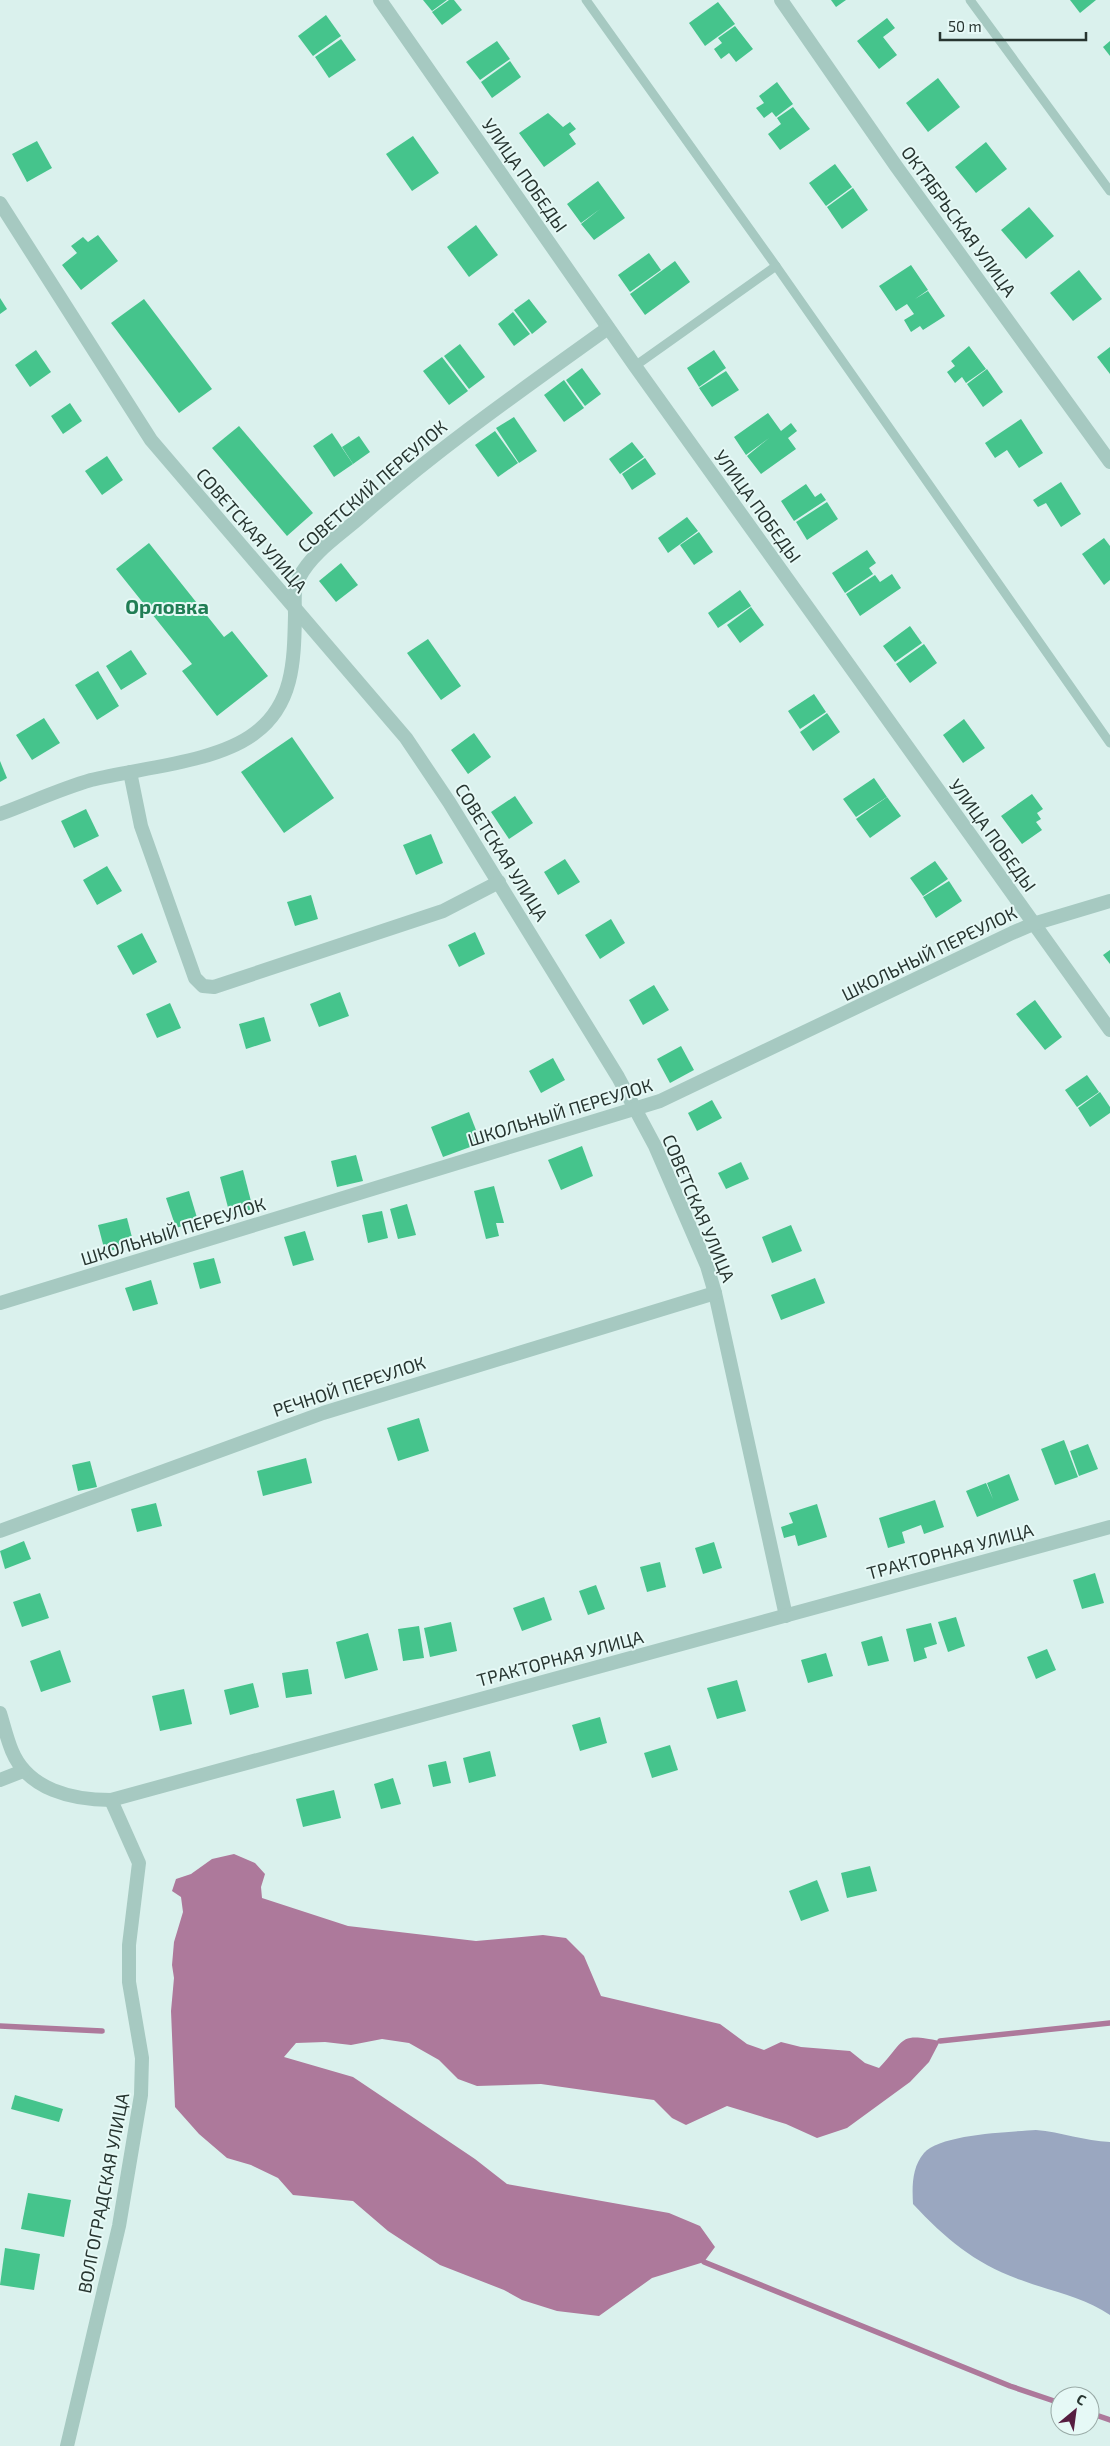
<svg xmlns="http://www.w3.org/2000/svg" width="1110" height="2446" viewBox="0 0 1110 2446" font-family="'Exo 2',sans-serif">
  <rect width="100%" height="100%" fill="#daf1ed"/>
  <path fill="#9aa7c0" d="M1036 2130C1061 2132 1085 2141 1110 2142V2315C1084 2297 1050 2291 1021 2280 975 2264 946 2239 913 2204 912 2186 912 2167 924 2153 940 2134 1011 2132 1036 2130Z"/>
  <path fill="#ad799b" d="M234 1854 255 1863 265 1874 261 1887 262 1898 348 1926 476 1941 543 1935 566 1938 584 1956 601 1996 720 2024 747 2044 764 2050 781 2042 801 2047 850 2051 865 2063 879 2068C906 2040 897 2032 940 2041L929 2062 910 2082 847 2128 817 2138 786 2124 727 2106 686 2125 672 2118 654 2100 541 2084 477 2086 458 2079 439 2060 409 2043 382 2039 351 2045 325 2042 296 2043 284 2057 353 2077 475 2159 507 2184 669 2213 700 2226 715 2247 704 2262 652 2278 599 2316 557 2311 522 2300 504 2290 440 2265 388 2231 353 2201 293 2195 278 2178 251 2165 227 2158 199 2134 175 2107 171 2011 174 1978 172 1965 174 1942 183 1912 181 1897 172 1891 176 1879 191 1874 212 1859Z"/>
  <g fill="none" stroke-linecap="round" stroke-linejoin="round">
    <g stroke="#ad799b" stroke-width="5.5">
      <path d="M0 2026 102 2031"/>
      <path d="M940 2041 1110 2023"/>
      <path d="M704 2262 1010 2386 1060 2403"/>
      <path d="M1090 2413 1110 2420"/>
    </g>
  </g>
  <g fill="#45c48c">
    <path d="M423 0H447L432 11Z"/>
    <path d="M449 0H454L462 10 442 25 432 12Z"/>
    <path d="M831 0H846L836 7Z"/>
    <path d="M1070 0H1096L1080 13Z"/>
    <path d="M718 2 735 24 705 46 689 23Z"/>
    <path d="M326 15 341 36 313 56 298 36Z"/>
    <path d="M887 18 895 28 883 37 897 55 879 69 857 41Z"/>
    <path d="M735 26 753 49 736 62 729 53 721 59 714 49 722 43 718 38Z"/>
    <path d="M341 39 356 60 329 78 315 57Z"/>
    <path d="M497 41 510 59 480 80 466 62Z"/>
    <path d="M1110 41V56L1103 47Z"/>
    <path d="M510 61 521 77 492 98 481 82Z"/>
    <path d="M938 78 960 107 928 132 906 103Z"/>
    <path d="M777 82 793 104 776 117 772 112 764 118 756 108 764 103 759 96Z"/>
    <path d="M793 107 810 129 780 150 768 134 781 124 777 118Z"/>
    <path d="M548 113 563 127 570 122 576 129 569 134 576 144 544 167 519 133Z"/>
    <path d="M413 136 439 173 412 191 386 154Z"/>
    <path d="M37 141 52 168 27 182 12 154Z"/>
    <path d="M986 142 1007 169 976 193 955 167Z"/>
    <path d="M835 164 852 187 826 206 809 183Z"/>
    <path d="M598 181 625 218 594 240 581 224 600 209 581 223 567 204Z"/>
    <path d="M853 188 868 210 842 229 827 207Z"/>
    <path d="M1029 207 1054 236 1026 259 1001 230Z"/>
    <path d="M476 225 498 255 469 277 447 247Z"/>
    <path d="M98 235 118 261 81 290 62 265 77 253 71 246 83 237 88 242Z"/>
    <path d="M649 253 661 270 630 292 618 275Z"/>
    <path d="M675 261 690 282 645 315 630 294Z"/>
    <path d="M911 265 928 290 915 299 928 291 945 316 923 330 920 326 911 332 904 320 914 314 907 304 896 311 879 286Z"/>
    <path d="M1079 270 1102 299 1073 321 1050 293Z"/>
    <path d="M0 298 7 309 0 314Z"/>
    <path d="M144 299 212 389 179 413 111 323Z"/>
    <path d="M529 299 547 322 532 334 514 310Z"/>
    <path d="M513 312 530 334 514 346 498 324Z"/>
    <path d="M460 344 485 377 469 389 444 356Z"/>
    <path d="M969 346 986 369 966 383 962 377 955 383 947 372 955 366 951 361Z"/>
    <path d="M1110 347V374L1097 357Z"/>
    <path d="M36 350 51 372 30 387 15 365Z"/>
    <path d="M714 350 726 368 699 387 687 368Z"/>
    <path d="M442 357 468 391 449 405 423 371Z"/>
    <path d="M582 368 601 394 585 406 566 380Z"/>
    <path d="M987 369 1003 392 983 407 967 384Z"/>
    <path d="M726 371 739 390 712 407 699 388Z"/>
    <path d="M564 380 584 408 564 422 544 395Z"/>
    <path d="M70 403 82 421 63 434 51 416Z"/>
    <path d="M768 413 781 431 791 423 797 431 788 438 796 449 761 474 747 456 769 438 746 455 734 437Z"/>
    <path d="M514 417 537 451 519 463 496 428Z"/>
    <path d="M1021 419 1043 453 1019 468 1007 450 995 458 985 443Z"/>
    <path d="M239 426 313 513 287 536 212 448Z"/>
    <path d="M495 431 518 463 498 477 475 445Z"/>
    <path d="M332 433 353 464 334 477 313 446Z"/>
    <path d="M359 436 370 452 353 464 342 447Z"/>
    <path d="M632 442 644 457 620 474 609 459Z"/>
    <path d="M107 456 123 480 102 495 85 471Z"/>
    <path d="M645 458 656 474 632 490 622 474Z"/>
    <path d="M1061 482 1081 514 1061 527 1046 503 1038 507 1033 500Z"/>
    <path d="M806 484 815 497 821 493 826 500 794 521 781 501Z"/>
    <path d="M827 502 838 519 807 540 796 522Z"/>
    <path d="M687 517 698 531 668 553 658 538Z"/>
    <path d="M699 532 713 552 694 565 680 545Z"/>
    <path d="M1104 538 1110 546V580L1104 585 1082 554Z"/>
    <path d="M149 543 224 637 232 631 268 676 217 716 182 671 192 664 116 569Z"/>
    <path d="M867 550 876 563 869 568 873 574 845 593 832 573Z"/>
    <path d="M341 563 358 585 336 602 319 581Z"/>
    <path d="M892 574 901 588 860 616 846 594 875 575 880 582Z"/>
    <path d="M740 590 751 606 718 628 708 613Z"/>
    <path d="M751 607 764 625 740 643 727 625Z"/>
    <path d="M910 626 922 643 895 662 883 646Z"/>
    <path d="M428 639 461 686 441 700 407 653Z"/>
    <path d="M924 644 937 663 910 683 896 664Z"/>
    <path d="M131 650 147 674 121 690 106 666Z"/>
    <path d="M98 671 119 706 97 720 75 685Z"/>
    <path d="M814 694 826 712 800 729 788 711Z"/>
    <path d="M827 713 840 732 813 751 800 732Z"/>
    <path d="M44 718 60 743 32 760 16 735Z"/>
    <path d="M964 719 985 748 963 763 943 735Z"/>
    <path d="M474 733 491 757 468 774 451 750Z"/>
    <path d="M292 737 334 798 284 833 241 772Z"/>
    <path d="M0 761 7 778 0 782Z"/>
    <path d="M874 778 887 797 856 817 843 799Z"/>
    <path d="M1032 794 1043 809 1037 813 1041 819 1036 822 1042 830 1022 844 1001 816Z"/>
    <path d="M515 796 533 823 509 839 491 812Z"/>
    <path d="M887 797 901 816 870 838 856 819Z"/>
    <path d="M86 809 99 836 74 848 61 821Z"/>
    <path d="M431 834 443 863 416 875 403 845Z"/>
    <path d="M565 859 580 882 558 895 544 872Z"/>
    <path d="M935 861 948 879 923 896 910 878Z"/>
    <path d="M107 866 122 891 97 905 83 880Z"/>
    <path d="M949 881 962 901 936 918 923 897Z"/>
    <path d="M311 895 318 919 295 926 287 902Z"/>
    <path d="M611 919 625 943 600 959 585 935Z"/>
    <path d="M475 932 485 954 459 967 448 945Z"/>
    <path d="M142 933 157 962 133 975 117 946Z"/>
    <path d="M1110 950V964L1103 955Z"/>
    <path d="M654 985 669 1010 643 1025 629 1000Z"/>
    <path d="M340 992 349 1016 319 1027 310 1004Z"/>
    <path d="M1035 1000 1062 1037 1045 1050 1016 1014Z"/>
    <path d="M170 1003 181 1028 157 1038 146 1014Z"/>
    <path d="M264 1017 271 1041 246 1049 239 1024Z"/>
    <path d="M681 1046 694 1070 670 1083 657 1059Z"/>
    <path d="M553 1058 565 1080 541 1093 529 1071Z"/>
    <path d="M1087 1075 1099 1092 1077 1107 1065 1090Z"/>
    <path d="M1100 1092 1110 1107V1113L1090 1127 1078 1108Z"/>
    <path d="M712 1100 722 1118 697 1131 688 1113Z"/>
    <path d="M469 1112 481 1143 443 1157 431 1127Z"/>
    <path d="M582 1146 593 1176 561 1190 548 1160Z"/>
    <path d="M356 1155 363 1181 337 1187 331 1161Z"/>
    <path d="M741 1162 749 1179 726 1189 718 1173Z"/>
    <path d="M243 1170 253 1209 230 1215 220 1177Z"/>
    <path d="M494 1186 504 1223H496L499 1236 486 1239 474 1191Z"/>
    <path d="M189 1191 198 1221 176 1228 166 1198Z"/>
    <path d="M407 1204 416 1235 398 1239 390 1209Z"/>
    <path d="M382 1211 388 1238 368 1243 362 1215Z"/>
    <path d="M127 1218 134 1245 105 1252 98 1225Z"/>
    <path d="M791 1225 802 1251 772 1263 762 1237Z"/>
    <path d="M305 1231 314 1260 293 1266 284 1237Z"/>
    <path d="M214 1258 221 1283 200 1289 193 1263Z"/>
    <path d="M815 1278 825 1303 781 1320 771 1295Z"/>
    <path d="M151 1280 158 1304 133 1311 125 1288Z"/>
    <path d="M419 1418 429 1451 398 1461 387 1428Z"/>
    <path d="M1064 1440 1078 1477 1055 1485 1041 1449Z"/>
    <path d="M1088 1444 1098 1469 1079 1476 1070 1451Z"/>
    <path d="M306 1458 312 1483 263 1496 257 1471Z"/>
    <path d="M90 1461 97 1487 78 1491 72 1465Z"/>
    <path d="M1009 1474 1019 1500 977 1517 966 1491 986 1483 993 1499 987 1483Z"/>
    <path d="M935 1500 944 1527 924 1534 921 1525 902 1532 905 1543 888 1548 879 1518Z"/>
    <path d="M156 1503 162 1526 137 1532 131 1509Z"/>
    <path d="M817 1504 827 1537 798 1546 795 1535 784 1538 781 1527 793 1523 789 1513Z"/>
    <path d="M24 1541 31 1559 5 1569 0 1551Z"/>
    <path d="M714 1542 722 1568 703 1574 695 1548Z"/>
    <path d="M660 1562 666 1587 647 1592 640 1567Z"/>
    <path d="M1095 1573 1104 1603 1082 1609 1073 1580Z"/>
    <path d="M596 1585 605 1609 588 1615 579 1591Z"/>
    <path d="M40 1593 49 1618 22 1627 13 1602Z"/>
    <path d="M544 1597 552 1620 522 1631 513 1608Z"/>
    <path d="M956 1617 965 1646 948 1652 938 1622Z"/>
    <path d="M451 1622 457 1651 430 1657 424 1628Z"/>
    <path d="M931 1623 937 1644 924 1648 927 1658 914 1662 906 1629Z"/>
    <path d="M419 1626 424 1658 403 1661 398 1629Z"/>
    <path d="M368 1633 378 1670 345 1679 336 1642Z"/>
    <path d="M882 1636 889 1661 868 1666 861 1642Z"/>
    <path d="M1047 1649 1056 1670 1036 1679 1027 1657Z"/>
    <path d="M60 1650 71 1682 41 1692 30 1661Z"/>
    <path d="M826 1653 833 1676 808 1683 801 1660Z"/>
    <path d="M308 1669 312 1694 286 1698 282 1673Z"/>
    <path d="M737 1680 746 1711 717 1719 707 1688Z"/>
    <path d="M253 1683 259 1707 230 1715 224 1690Z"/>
    <path d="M184 1689 192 1724 160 1731 152 1696Z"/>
    <path d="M600 1717 607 1743 580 1751 572 1725Z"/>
    <path d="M670 1745 678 1770 652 1778 644 1753Z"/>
    <path d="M490 1751 496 1776 469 1783 463 1758Z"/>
    <path d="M446 1761 451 1783 433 1787 428 1765Z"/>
    <path d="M393 1778 401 1804 381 1809 374 1784Z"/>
    <path d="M334 1790 341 1818 303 1827 296 1799Z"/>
    <path d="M870 1866 877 1891 847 1898 841 1873Z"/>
    <path d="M817 1880 829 1911 801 1921 789 1891Z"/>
    <path d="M15 2095 63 2109 59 2122 11 2109Z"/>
    <path d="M28 2193 71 2200 64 2237 21 2229Z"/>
    <path d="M5 2248 40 2254 34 2290 0 2285Z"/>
  </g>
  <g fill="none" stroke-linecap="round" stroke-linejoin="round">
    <g stroke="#a6c9c1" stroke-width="9">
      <path d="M586 0 776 266 1110 743"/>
      <path d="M970 0 1110 191"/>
      <path d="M635 366 776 266"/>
    </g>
    <g stroke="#a6c9c1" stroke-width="14">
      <path d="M380 0 635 366 1110 1030"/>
      <path d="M781 0 896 166 1110 462"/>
      <path d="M0 203 151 440 406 738 449 802 618 1077 655 1146 707 1266 715 1293 786 1616"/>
      <path d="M130 772 141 826 195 978 203 986 214 987 443 911 499 882"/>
      <path d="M0 814C30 803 60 789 91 780 138 768 216 763 255 733 294 704 294 660 295 615 295 603 293 589 299 578 311 554 338 536 358 519 437 449 523 389 608 328"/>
      <path d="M0 1303 660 1101 1012 933 1033 924 1110 901"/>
      <path d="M0 1531 323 1413 715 1293"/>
      <path d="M0 1713C4 1726 7 1739 12 1751 28 1790 73 1800 111 1800L1110 1527"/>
      <path d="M0 1780 23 1771"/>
      <path d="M67 2446 119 2226 141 2095 142 2058 129 1982V1945L139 1863 111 1800"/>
    </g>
  </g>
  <g text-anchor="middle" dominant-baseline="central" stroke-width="4" stroke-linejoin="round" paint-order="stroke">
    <g font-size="18" fill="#273530" stroke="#e6f9f6">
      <text transform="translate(525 175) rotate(55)">УЛИЦА ПОБЕДЫ</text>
      <text transform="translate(959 221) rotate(54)">ОКТЯБРЬСКАЯ УЛИЦА</text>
      <text transform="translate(372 486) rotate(-41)">СОВЕТСКИЙ ПЕРЕУЛОК</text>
      <text transform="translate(758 506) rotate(54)">УЛИЦА ПОБЕДЫ</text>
      <text transform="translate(252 530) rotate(49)">СОВЕТСКАЯ УЛИЦА</text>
      <text transform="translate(993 835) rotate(54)">УЛИЦА ПОБЕДЫ</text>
      <text transform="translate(502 852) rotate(58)">СОВЕТСКАЯ УЛИЦА</text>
      <text transform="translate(929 953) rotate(-26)">ШКОЛЬНЫЙ ПЕРЕУЛОК</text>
      <text transform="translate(560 1112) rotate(-17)">ШКОЛЬНЫЙ ПЕРЕУЛОК</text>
      <text transform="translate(699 1208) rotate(67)">СОВЕТСКАЯ УЛИЦА</text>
      <text transform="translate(173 1231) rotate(-17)">ШКОЛЬНЫЙ ПЕРЕУЛОК</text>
      <text transform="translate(349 1386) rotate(-18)">РЕЧНОЙ ПЕРЕУЛОК</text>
      <text transform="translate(950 1551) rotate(-15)">ТРАКТОРНАЯ УЛИЦА</text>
      <text transform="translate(560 1658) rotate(-15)">ТРАКТОРНАЯ УЛИЦА</text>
      <text transform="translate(103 2193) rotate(-79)">ВОЛГОГРАДСКАЯ УЛИЦА</text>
    </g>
    <g font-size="20" font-weight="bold" fill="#207d54" stroke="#e6f9f6">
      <text x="167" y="606">Орловка</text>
    </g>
  </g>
  <g transform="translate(1075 2411) rotate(29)"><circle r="24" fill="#e6f9f6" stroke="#9aaba7"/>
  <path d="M0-4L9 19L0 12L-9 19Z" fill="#561d40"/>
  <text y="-8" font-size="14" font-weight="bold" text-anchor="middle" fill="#273530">С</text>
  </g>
  <path d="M940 32v8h146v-8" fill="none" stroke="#273530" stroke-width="2.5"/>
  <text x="948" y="32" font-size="15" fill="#273530" stroke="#e6f9f6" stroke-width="4" paint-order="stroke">50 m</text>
</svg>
